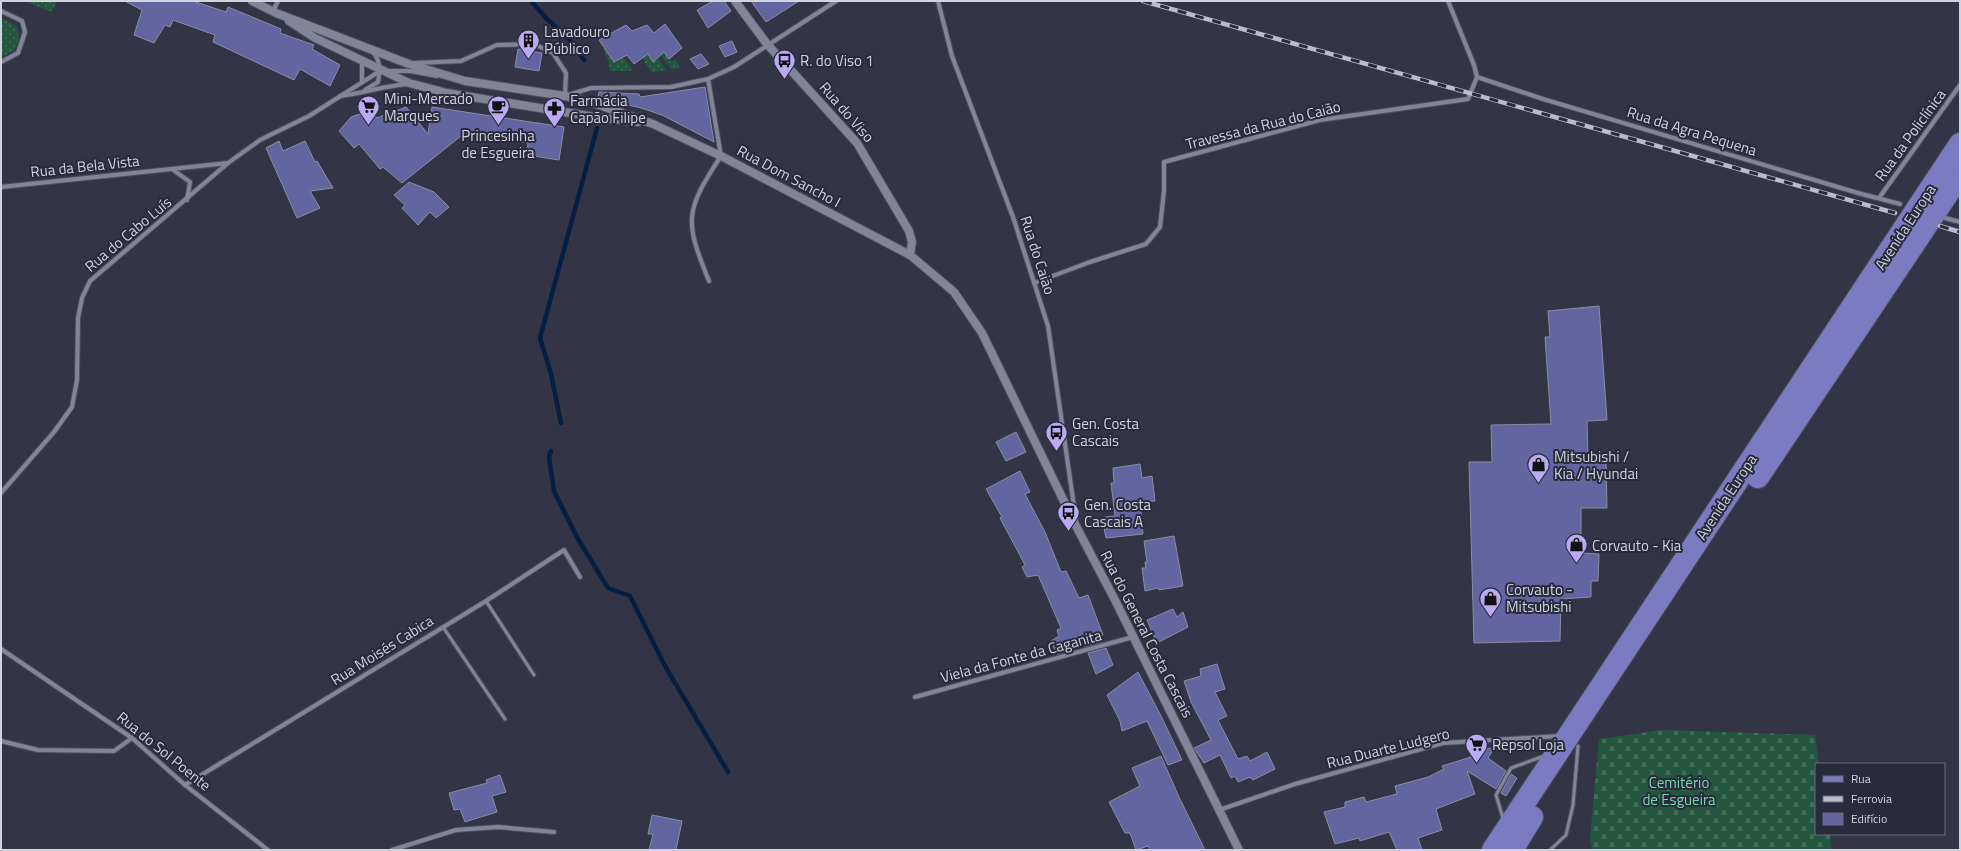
<svg xmlns="http://www.w3.org/2000/svg" width="1961" height="851" viewBox="0 0 1961 851" font-family="'Titillium Web',sans-serif">
  <defs>
    <pattern id="grass-dots" width="8" height="8" patternUnits="userSpaceOnUse"><rect width="8" height="8" fill="#23563e"/><path d="M2 2h.1M6 6h.1" fill="none" stroke="#426d59" stroke-width="1.8" stroke-linecap="round"/></pattern>
    <pattern id="cemetery-stones" width="16" height="16" patternUnits="userSpaceOnUse"><rect width="16" height="16" fill="#23563e"/><path d="M2 7V4a2 2 0 0 1 4 0v3zM10 15v-3a2 2 0 0 1 4 0v3z" fill="#426d59"/></pattern>
  </defs>
  <rect width="100%" height="100%" fill="#333446"/>
  <g fill="url(#grass-dots)">
    <path d="M25 1H58L51 12Z"/>
    <path d="M1 18 17 26 19 39 14 51 1 57Z"/>
    <path d="M603 49H605L614 62 623 57 631 67 632 71H610L608 59Z"/>
    <path d="M664 52 671 62 675 59 681 68 671 69 661 55Z"/>
    <path d="M648 54 653 62 658 58 667 71 651 72 642 58Z"/>
  </g>
  <path fill="url(#cemetery-stones)" d="M1662 730 1815 735 1819 764H1816V834H1830L1832 850H1592L1590 838 1599 739Z"/>
  <g fill="none" stroke-linecap="round" stroke-linejoin="round">
    <g stroke="#041f42" stroke-width="4.5">
      <path d="M531 1 546 18 569 39 584 60"/>
      <path d="M561 423 551 374 540 338 597 128"/>
      <path d="M551 451 549 457 554 491 578 539 608 588 630 596 665 666 728 772"/>
    </g>
  </g>
  <g fill="#6365a0" stroke="#8b8da2">
    <path d="M125 1H193L226 12 228 7 281 29 280 33 314 45 312 49 340 65 330 86 300 69 294 80 213 42 215 35 173 20 170 27 165 25 154 43 134 35 142 10Z"/>
    <path d="M713 1H724L731 11 708 28 697 10Z"/>
    <path d="M751 1H799L766 22Z"/>
    <path d="M665 24 682 48 669 59 664 52 653 62 648 54 634 64 627 55 614 62 599 40 626 25 632 31 647 25 654 33Z"/>
    <path d="M732 41 737 52 725 57 719 46Z"/>
    <path d="M518 49 542 53 539 71 515 67Z"/>
    <path d="M701 54 709 64 698 69 690 59Z"/>
    <path d="M705 87 714 142 662 115 641 108 598 98 599 92 639 94 640 97Z"/>
    <path d="M406 107 428 134 432 107 564 127 559 160 527 155 528 143 472 134V138L461 136 402 183 383 167 380 169 359 144 354 148 339 131 351 117 371 110 377 118Z"/>
    <path d="M279 141 283 151 305 141 315 162 317 161 333 188 310 191 320 208 297 218 266 148Z"/>
    <path d="M409 182 434 192 449 207 436 218 430 212 418 225 402 208 405 205 394 195Z"/>
    <path d="M1599 306 1607 420 1587 421 1588 461H1606L1607 508H1581V553L1599 554 1598 581H1591V597L1561 599 1560 641 1474 643 1469 462H1492L1491 425 1551 424 1545 337H1550L1548 311Z"/>
    <path d="M1016 432 1026 452 1006 461 996 442Z"/>
    <path d="M1140 464 1142 478 1152 476 1155 501 1140 502 1143 534 1106 538 1103 523H1106L1105 517 1115 516 1111 483H1114L1113 468Z"/>
    <path d="M1020 471 1030 492 1025 494 1045 532 1061 572 1066 571 1079 598 1088 595 1103 635 1100 636 1103 642 1085 647 1084 643 1057 654 1051 641 1059 636 1057 630 1061 628 1038 575 1027 577 1022 567 1025 565 1000 518 1002 517 986 489Z"/>
    <path d="M1174 536 1183 586 1159 590 1158 588 1145 591 1142 568H1146L1145 562H1147L1144 541Z"/>
    <path d="M1173 609 1177 617 1183 612 1188 627 1157 643 1147 620Z"/>
    <path d="M1106 648 1113 665 1096 674 1088 653Z"/>
    <path d="M1217 664 1225 689 1215 692 1227 716 1218 720 1238 759 1247 756 1250 761 1267 752 1275 769 1253 780 1250 777 1238 782 1235 776 1231 778 1220 755 1204 763 1194 748 1211 740 1191 702 1184 681 1201 676 1200 669Z"/>
    <path d="M1138 672 1161 716 1182 760 1168 765 1147 721 1122 731 1120 721 1107 695Z"/>
    <path d="M1494 748 1488 758 1506 771 1496 789 1467 771 1475 794 1436 809 1442 830 1418 838 1422 850H1397L1389 832 1360 841 1359 838 1335 844 1324 812 1345 807V802L1364 797 1366 802 1397 794 1395 786 1428 777 1444 769 1442 766 1471 757 1468 749Z"/>
    <path d="M1161 756 1179 797 1205 850H1150L1148 846 1136 850 1130 833H1125L1109 802 1140 786 1132 768Z"/>
    <path d="M1511 774 1517 778 1506 796 1501 793Z"/>
    <path d="M500 775 506 792 492 796 497 812 465 822 460 809 454 810 449 793 487 783 486 780Z"/>
    <path d="M652 815 682 821 676 850H649L653 834H648Z"/>
  </g>
  <g fill="none" stroke-linecap="round" stroke-linejoin="round">
    <defs>
      <g id="service">
        <path d="M486 601 534 675"/>
        <path d="M443 627 505 719"/>
        <path d="M1503 818 1496 795 1511 768 1544 756"/>
        <path d="M1550 850 1566 835 1573 805 1578 746"/>
      </g>
      <g id="minor">
        <path d="M938 1 952 56 1013 217 1048 326 1076 520"/>
        <path d="M1 11 22 21 25 32 18 53 1 62"/>
        <path d="M273 11 278 1"/>
        <path d="M362 60V82"/>
        <path d="M415 63 461 61 497 45 534 44 553 53 566 73 565 96 591 88 671 87 708 79 734 67 836 1"/>
        <path d="M388 71H411L437 76"/>
        <path d="M1477 77 1543 99 1858 193 1900 204"/>
        <path d="M708 79 721 156C685 211 684 220 709 281"/>
        <path d="M365 90 378 82C380 70 381 62 373 52"/>
        <path d="M340 96C363 93 384 86 408 84"/>
        <path d="M172 169 190 182 187 200"/>
        <path d="M1 187 228 163"/>
        <path d="M1879 198 1960 85"/>
        <path d="M1945 218 1960 222"/>
        <path d="M1034 283 1090 262 1146 244 1160 227 1164 191V162L1320 120 1468 99 1477 77 1474 65 1448 1"/>
        <path d="M1 493 54 432 72 407 77 380 78 318 82 298 90 281 228 163 260 140 309 116 380 71"/>
        <path d="M1 649 132 738 185 785 268 850"/>
        <path d="M915 697 1133 637"/>
        <path d="M1 741 38 750 114 751 132 738"/>
        <path d="M185 785 486 601 564 550 580 577"/>
        <path d="M1219 810 1295 784 1443 743 1560 736"/>
        <path d="M392 850 456 830 498 827 554 832"/>
      </g>
      <g id="secondary">
        <path d="M252 1 276 13 409 64 465 81 565 96 599 105 653 124 721 156 910 255 954 292 982 333 1076 526 1116 602 1239 850"/>
        <path d="M735 1 767 44 857 143 909 231 912 242 910 255"/>
        <path d="M289 21 315 38 409 83 447 93 595 117 638 122"/>
      </g>
      <g id="primary">
        <path d="M1758 477 1960 175"/>
        <path d="M1493 850 1960 144"/>
        <path d="M1512 850 1532 817"/>
      </g>
    </defs>
    <use href="#service" stroke="#4e4f5e" stroke-width="5"/>
    <use href="#minor" stroke="#4e4f5e" stroke-width="6"/>
    <use href="#secondary" stroke="#4e4f5e" stroke-width="10"/>
    <use href="#primary" stroke="#4e4f5e" stroke-width="24"/>
    <use href="#service" stroke="#828499" stroke-width="3"/>
    <use href="#minor" stroke="#828499" stroke-width="4"/>
    <use href="#secondary" stroke="#828499" stroke-width="8"/>
    <use href="#primary" stroke="#7c7ac1" stroke-width="22"/>
    <defs>
      <g id="rail">
        <path d="M1143 1 1895 213"/>
        <path d="M1940 226 1960 232"/>
      </g>
    </defs>
    <use href="#rail" stroke="#bbbcc8" stroke-width="4.5"/>
    <use href="#rail" stroke="#292a3c" stroke-width="3" stroke-dasharray="9" stroke-linecap="butt"/>
  </g>
  <defs>
    <symbol id="building-pin" viewBox="-11 -11 22 30"><path d="M0 17L-7.5 6A9.5 9.5 0 1 1 7.5 6Z" fill="#baaaf6" stroke="#292a3c"/><path d="M-4-6H4V6H1V3H-1V6H-4ZM-2.5-4.3h1.7v1.8h-1.7ZM.8-4.3h1.7v1.8H.8ZM-2.5-1h1.7V.8h-1.7ZM.8-1h1.7V.8H.8Z" fill="#111"/></symbol>
    <symbol id="bus-pin" viewBox="-11 -11 22 30"><path d="M0 17L-7.5 6A9.5 9.5 0 1 1 7.5 6Z" fill="#baaaf6" stroke="#292a3c"/><path d="M-5-6H5V4H4V6H2V4H-2V6H-4V4H-5ZM-3.5-4V0h7V-4ZM-3.5 1.2v1.5H-2V1.2ZM2 1.2v1.5H3.5V1.2Z" fill="#111"/></symbol>
    <symbol id="cafe-pin" viewBox="-11 -11 22 30"><path d="M0 17L-7.5 6A9.5 9.5 0 1 1 7.5 6Z" fill="#baaaf6" stroke="#292a3c"/><path d="M-5.5-4.5H6V0H3Q3 3.5 0 3.5H-2.5Q-5.5 3.5-5.5 0ZM3-3.2v2h1.7v-2ZM-6 4.5H4V6H-6Z" fill="#111"/></symbol>
    <symbol id="supermarket-pin" viewBox="-11 -11 22 30"><path d="M0 17L-7.5 6A9.5 9.5 0 1 1 7.5 6Z" fill="#baaaf6" stroke="#292a3c"/><path d="M-6-5.5h2.5l.6 2H6L4.5 2H-2.5L-4.4-4H-6ZM-1.5 3.2a1.3 1.3 0 1 0 .1 0ZM3 3.2a1.3 1.3 0 1 0 .1 0Z" fill="#111"/></symbol>
    <symbol id="pharmacy-pin" viewBox="-11 -11 22 30"><path d="M0 17L-7.5 6A9.5 9.5 0 1 1 7.5 6Z" fill="#baaaf6" stroke="#292a3c"/><path d="M-2-6h4v4h4v4h-4v4h-4v-4h-4v-4h4Z" fill="#111"/></symbol>
    <symbol id="shop-pin" viewBox="-11 -11 22 30"><path d="M0 17L-7.5 6A9.5 9.5 0 1 1 7.5 6Z" fill="#baaaf6" stroke="#292a3c"/><path d="M-5-2.5h2.3a2.7 3.5 0 0 1 5.4 0H5L5.5 6h-11ZM-1.5-2.5h3a1.5 2.3 0 0 0-3 0Z" fill="#111"/></symbol>
  </defs>
  <g fill-rule="evenodd">
    <use href="#building-pin" x="516" y="28" width="25" height="34"/>
    <use href="#bus-pin" x="772" y="48" width="25" height="34"/>
    <use href="#cafe-pin" x="486" y="94" width="25" height="34"/>
    <use href="#supermarket-pin" x="356" y="94" width="25" height="34"/>
    <use href="#pharmacy-pin" x="542" y="96" width="25" height="34"/>
    <use href="#bus-pin" x="1044" y="420" width="25" height="34"/>
    <use href="#shop-pin" x="1526" y="452" width="25" height="34"/>
    <use href="#bus-pin" x="1056" y="500" width="25" height="34"/>
    <use href="#shop-pin" x="1564" y="532" width="25" height="34"/>
    <use href="#shop-pin" x="1478" y="586" width="25" height="34"/>
    <use href="#supermarket-pin" x="1464" y="732" width="25" height="34"/>
  </g>
  <g text-anchor="middle" dominant-baseline="central" stroke-width="4" stroke-linejoin="round" paint-order="stroke">
    <g font-size="15" fill="#d1d3de" stroke="#292a3c" text-anchor="start">
      <text x="544" y="31">Lavadouro<tspan x="544" dy="17">Público</tspan></text>
      <text x="800" y="60">R. do Viso 1</text>
      <text x="384" y="98">Mini-Mercado<tspan x="384" dy="17">Marques</tspan></text>
      <text x="570" y="100">Farmácia<tspan x="570" dy="17">Capão Filipe</tspan></text>
      <text x="498" y="135" text-anchor="middle">Princesinha<tspan x="498" dy="17">de Esgueira</tspan></text>
      <text x="1072" y="423">Gen. Costa<tspan x="1072" dy="17">Cascais</tspan></text>
      <text x="1554" y="456">Mitsubishi /<tspan x="1554" dy="17">Kia / Hyundai</tspan></text>
      <text x="1084" y="504">Gen. Costa<tspan x="1084" dy="17">Cascais A</tspan></text>
      <text x="1592" y="545">Corvauto - Kia</text>
      <text x="1506" y="589">Corvauto -<tspan x="1506" dy="17">Mitsubishi</tspan></text>
      <text x="1492" y="744">Repsol Loja</text>
    </g>
    <g font-size="15" fill="#d1d3de" stroke="#292a3c">
      <text transform="translate(847 112) rotate(49)">Rua do Viso</text>
      <text transform="translate(1263 125) rotate(-14)">Travessa da Rua do Caião</text>
      <text transform="translate(1692 131) rotate(17)">Rua da Agra Pequena</text>
      <text transform="translate(1910 135) rotate(-54)">Rua da Policlínica</text>
      <text transform="translate(85 166) rotate(-6)">Rua da Bela Vista</text>
      <text transform="translate(789 176) rotate(28)">Rua Dom Sancho I</text>
      <text transform="translate(1905 227) rotate(-57)">Avenida Europa</text>
      <text transform="translate(128 234) rotate(-40)">Rua do Cabo Luís</text>
      <text transform="translate(1038 255) rotate(72)">Rua do Caião</text>
      <text transform="translate(1726 497) rotate(-57)">Avenida Europa</text>
      <text transform="translate(1147 634) rotate(63)">Rua do General Costa Cascais</text>
      <text transform="translate(382 650) rotate(-32)">Rua Moisés Cabica</text>
      <text transform="translate(1021 656) rotate(-15)">Viela da Fonte da Caganita</text>
      <text transform="translate(1388 748) rotate(-14)">Rua Duarte Ludgero</text>
      <text transform="translate(164 751) rotate(39)">Rua do Sol Poente</text>
    </g>
    <g font-size="15" fill="#74dba8" stroke="#292a3c">
      <text x="1679" y="782">Cemitério<tspan x="1679" dy="17">de Esgueira</tspan></text>
    </g>
  </g>
  <rect width="1961" height="851" fill="none" stroke="#d1d3de" stroke-width="4"/>
  <rect x="1815" y="763" width="130" height="72" fill="#292a3c" stroke="#6c6e7d"/>
  <rect x="1823" y="776" width="20" height="6" fill="#7c7ac1" stroke="#6c6e7d"/>
  <text x="1851" y="783" font-size="12" fill="#d1d3de">Rua</text>
  <rect x="1823" y="796" width="20" height="6" fill="#bbbcc8" stroke="#6c6e7d"/>
  <text x="1851" y="803" font-size="12" fill="#d1d3de">Ferrovia</text>
  <rect x="1823" y="813" width="20" height="12" fill="#6365a0" stroke="#6c6e7d"/>
  <text x="1851" y="823" font-size="12" fill="#d1d3de">Edifício</text>
</svg>
